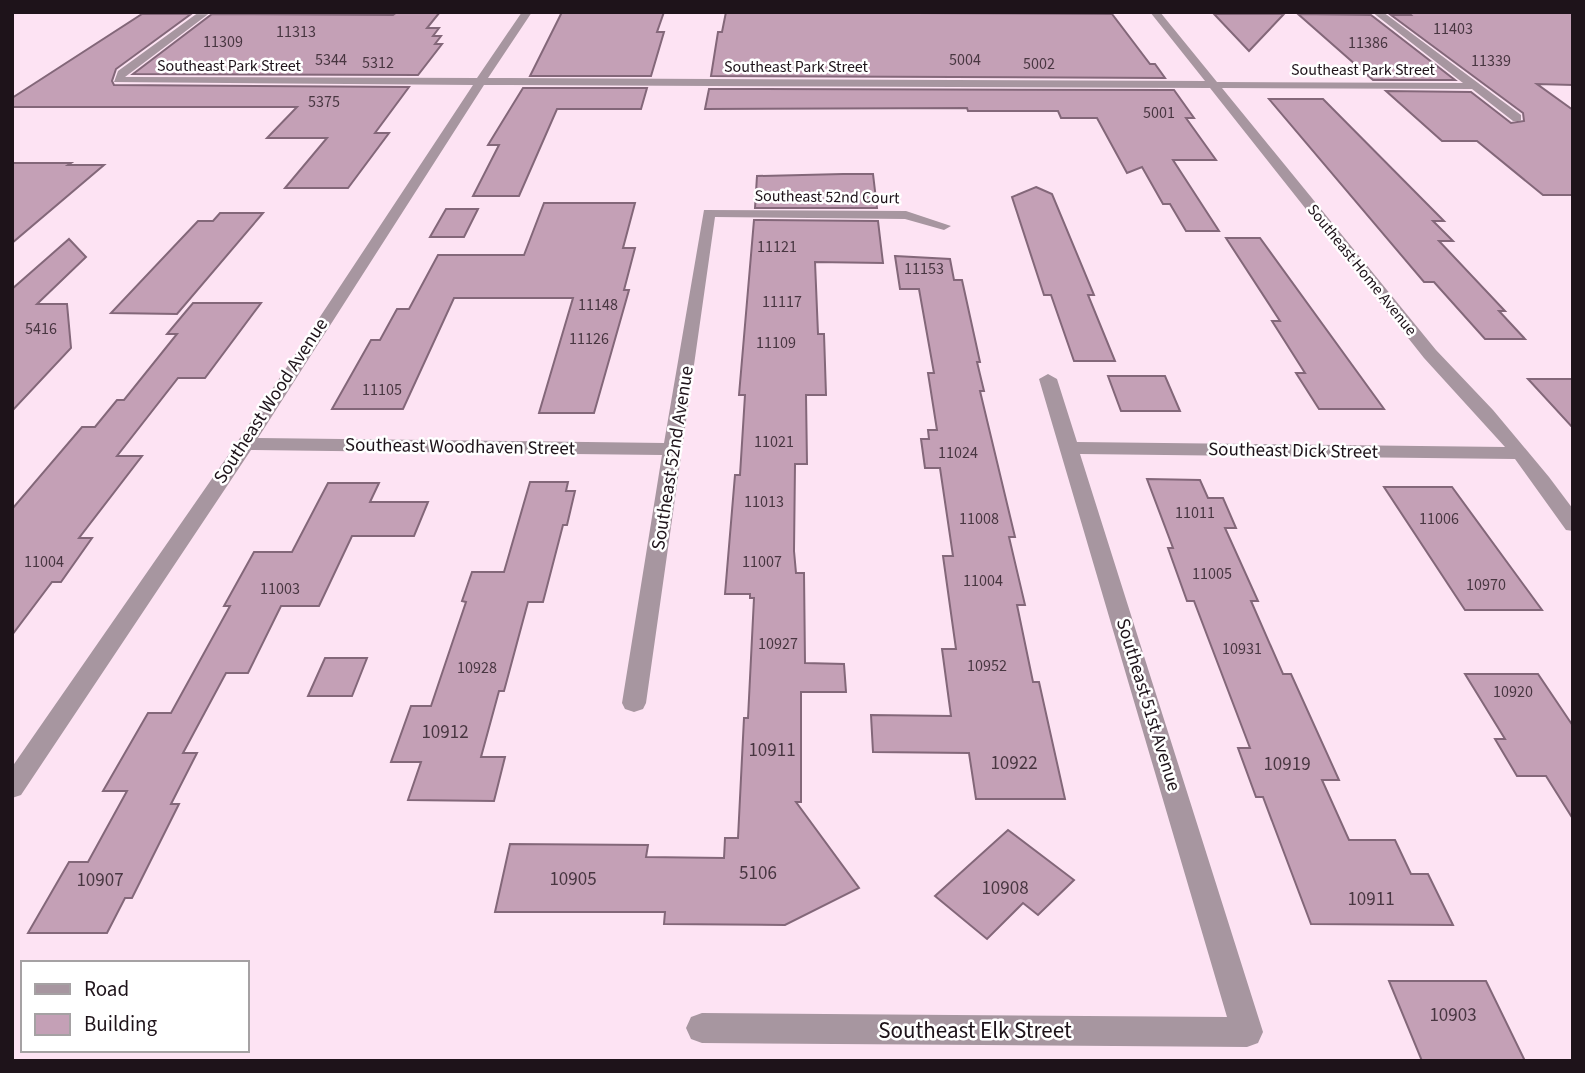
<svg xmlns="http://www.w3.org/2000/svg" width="1585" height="1073" viewBox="0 0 1585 1073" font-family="'Source Sans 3',sans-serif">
  <rect width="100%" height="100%" fill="#fde3f3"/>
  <g fill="#c4a0b6" stroke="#836779" stroke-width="2">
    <path d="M397 12H440L427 28H439L433 36H441L435 44H442L418 75 133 74 212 14 393 15Z"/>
    <path d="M562 12H664L657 32H664L651 76H530Z"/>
    <path d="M726 12 1112 14 1150 64H1155L1165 78 711 76 718 32H722Z"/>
    <path d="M1408 12H1573V85L1537 84 1573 110V195H1543L1477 141H1442L1386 91 1471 92 1511 123 1524 121 1523 113 1391 15H1411Z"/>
    <path d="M142 14H191L116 69 112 81 114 85 409 87 375 133H389L348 188H285L327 138H267L297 107H12V98Z"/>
    <path d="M1214 14H1284L1249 51Z"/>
    <path d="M1298 14 1371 15 1455 80H1373Z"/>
    <path d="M523 88H647L641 109H557L519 196H473L499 145H488Z"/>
    <path d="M709 89 1174 90 1194 118H1186L1216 160H1173L1219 231H1186L1170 204H1163L1142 167 1127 173 1097 118H1061L1058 111H968L967 108 705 109Z"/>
    <path d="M1269 99H1323L1444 221H1433L1453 241H1439L1505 311H1499L1525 339H1485L1434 282H1424Z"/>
    <path d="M12 163H71L68 165H104L12 243Z"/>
    <path d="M843 174H873L877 208H755L757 176Z"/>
    <path d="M1036 187 1052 194 1094 295H1088L1115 361H1074L1051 295H1044L1012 197Z"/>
    <path d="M544 203H635L623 248H635L624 290H629L594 413H539L573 298H454L403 409H332L371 340H380L397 309H409L438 255H524Z"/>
    <path d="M446 209H478L464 237H430Z"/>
    <path d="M220 213H263L177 314 111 313 198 221H213Z"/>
    <path d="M754 220 878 221 883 263 815 262 818 334H824L826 395H806L807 464H795L794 551 796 573H804L805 663 844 664 846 692H801V802H796L859 888 785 925 664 924 665 912H495L510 844 648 845 646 857 724 858 725 838H738L744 718H748L754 598H750V594H725L735 475H740L745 395H739Z"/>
    <path d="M1226 238H1260L1384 409H1319L1296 373H1305L1272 321H1280Z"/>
    <path d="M69 239 86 257 37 304H67L71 348 12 411V289Z"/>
    <path d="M895 256 950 259 954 280H962L980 362H977L984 391H980L1015 537H1009L1025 605H1017L1033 682H1039L1065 799H976L969 753 873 752 871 715 951 716 942 649H956L943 556H953L940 468H925L921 439H929L928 430H937L928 373H934L919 289H900Z"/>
    <path d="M193 303H261L205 378H178L117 456H142L79 538H92L61 582H52L12 635V509L82 427H95L117 400H124L177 334H167Z"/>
    <path d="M1108 376H1165L1180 411H1121Z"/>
    <path d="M1528 379H1573V428Z"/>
    <path d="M1147 479 1200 480 1208 498H1223L1236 528H1225L1258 601H1251L1283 674H1291L1339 780H1322L1349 840H1395L1411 874H1428L1453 925 1311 924 1263 797H1256L1238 748H1250L1194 601H1187L1168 548H1173Z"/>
    <path d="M530 482H568L566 491H575L567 525H563L543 602H528L504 691H499L481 757H505L494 801 408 800 421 762H391L411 706H431L466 602 462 601 472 572H504Z"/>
    <path d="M328 483H379L370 502H428L414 536H352L319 606H281L248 673H226L183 753H197L171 804H179L132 898H125L107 933H28L69 862H88L127 791H103L148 713H171L230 606H224L254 552H292Z"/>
    <path d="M1384 487H1452L1542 610H1465Z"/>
    <path d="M325 658H367L352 696H308Z"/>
    <path d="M1465 674H1538L1573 726V819L1546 776H1517L1495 739H1505Z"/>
    <path d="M1008 830 1074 880 1038 915 1023 903 987 939 935 896Z"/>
    <path d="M1389 981H1486L1525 1061H1422Z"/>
  </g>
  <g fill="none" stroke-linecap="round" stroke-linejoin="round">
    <path fill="#a796a0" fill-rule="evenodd" d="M199 12H211L125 77 477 78 522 12H532L488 78 1205 81 1150 12H1160L1217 82 1463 83 1372 12H1383L1521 115V121H1513L1472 89 1222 88 1436 350 1493 410 1549 477 1573 509V531L1566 530 1515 459 1080 454 1263 1032 1258 1043 1247 1047 702 1043 691 1039 686 1028 691 1017 702 1013 1227 1017 1039 379 1048 374 1057 379 1077 442 1505 447 1424 358 1210 88 484 85 258 438 664 443 704 210 906 211 951 226 944 230 905 219 715 217 646 703 643 709 634 712 625 709 622 703 662 455 251 450 21 795 12 798V767L236 444 473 85 114 82 118 71Z"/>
  </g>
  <g text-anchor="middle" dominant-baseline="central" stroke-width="5" stroke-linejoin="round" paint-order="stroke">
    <g font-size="16" fill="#483641">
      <text x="1453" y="29">11403</text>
      <text x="296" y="32">11313</text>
      <text x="223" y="42">11309</text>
      <text x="1368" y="43">11386</text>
      <text x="331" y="60">5344</text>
      <text x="965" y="60">5004</text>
      <text x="1491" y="61">11339</text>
      <text x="378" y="63">5312</text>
      <text x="1039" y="64">5002</text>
      <text x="324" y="102">5375</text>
      <text x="1159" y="113">5001</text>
      <text x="777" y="247">11121</text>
      <text x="924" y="269">11153</text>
      <text x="782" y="302">11117</text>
      <text x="598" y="305">11148</text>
      <text x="41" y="329">5416</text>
      <text x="589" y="339">11126</text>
      <text x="776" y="343">11109</text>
      <text x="382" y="390">11105</text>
      <text x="774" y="442">11021</text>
      <text x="958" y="453">11024</text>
      <text x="764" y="502">11013</text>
      <text x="1195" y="513">11011</text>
      <text x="979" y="519">11008</text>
      <text x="1439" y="519">11006</text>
      <text x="44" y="562">11004</text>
      <text x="762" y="562">11007</text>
      <text x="1212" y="574">11005</text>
      <text x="983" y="581">11004</text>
      <text x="1486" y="585">10970</text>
      <text x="280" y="589">11003</text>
      <text x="778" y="644">10927</text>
      <text x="1242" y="649">10931</text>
      <text x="987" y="666">10952</text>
      <text x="477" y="668">10928</text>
      <text x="1513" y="692">10920</text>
    </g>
    <g font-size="16" fill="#1e131a" stroke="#fff">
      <text x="229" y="66">Southeast Park Street</text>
      <text x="796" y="67">Southeast Park Street</text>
      <text x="1363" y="70">Southeast Park Street</text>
      <text transform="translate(827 197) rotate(1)">Southeast 52nd Court</text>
      <text transform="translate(1362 270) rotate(51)">Southeast Home Avenue</text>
    </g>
    <g font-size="19" fill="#1e131a" stroke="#fff">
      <text transform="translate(271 401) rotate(-57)">Southeast Wood Avenue</text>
      <text transform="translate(460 447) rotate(1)">Southeast Woodhaven Street</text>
      <text transform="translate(1293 451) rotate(1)">Southeast Dick Street</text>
      <text transform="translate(673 458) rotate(-81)">Southeast 52nd Avenue</text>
      <text transform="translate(1148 705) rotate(73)">Southeast 51st Avenue</text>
    </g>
    <g font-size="19" fill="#483641">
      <text x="445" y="732">10912</text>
      <text x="772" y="750">10911</text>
      <text x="1014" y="763">10922</text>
      <text x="1287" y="764">10919</text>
      <text x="758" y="873">5106</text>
      <text x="573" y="879">10905</text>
      <text x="100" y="880">10907</text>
      <text x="1005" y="888">10908</text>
      <text x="1371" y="899">10911</text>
      <text x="1453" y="1015">10903</text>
    </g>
    <g font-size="23" fill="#1e131a" stroke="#fff">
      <text x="975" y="1030">Southeast Elk Street</text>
    </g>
  </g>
  <rect width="1585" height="1073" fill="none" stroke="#1e131a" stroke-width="28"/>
  <rect x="21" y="961" width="228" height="91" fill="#ffffff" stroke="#a5a1a3" stroke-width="2"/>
  <rect x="35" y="984" width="35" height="10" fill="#a796a0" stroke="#a5a1a3" stroke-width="2"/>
  <text x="84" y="996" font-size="21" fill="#1e131a">Road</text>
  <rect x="35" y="1014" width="35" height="21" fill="#c4a0b6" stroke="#a5a1a3" stroke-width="2"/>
  <text x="84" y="1031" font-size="21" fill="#1e131a">Building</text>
</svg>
